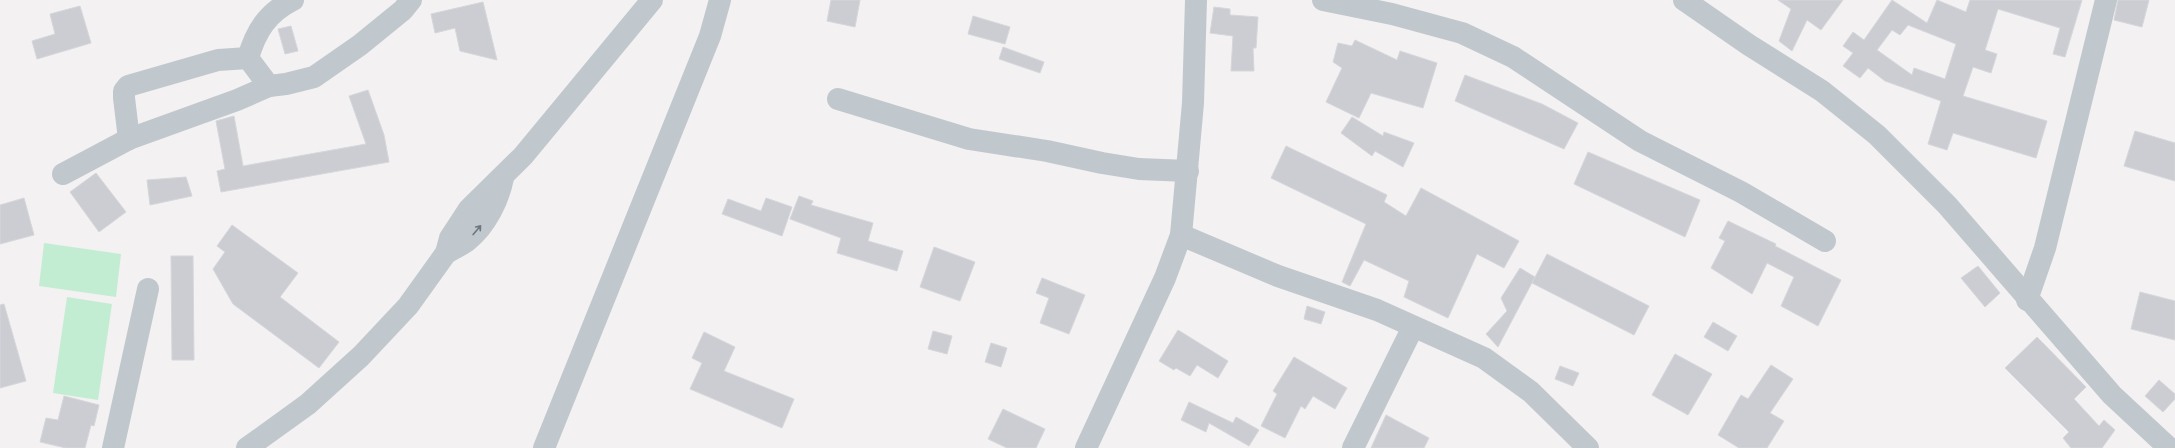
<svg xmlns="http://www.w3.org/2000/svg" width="2175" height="448" viewBox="0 0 2175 448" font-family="'Fira Sans Condensed',sans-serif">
  <rect width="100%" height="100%" fill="#f3f1f1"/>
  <g fill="#c3edd3">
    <path d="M44 243 121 254 116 297 39 286Z"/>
    <path d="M67 297 112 304 98 400 53 393Z"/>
  </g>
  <g fill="#cbcdd2" stroke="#d5d7db" fill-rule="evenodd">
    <path d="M831 0H860L855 27 827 21Z"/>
    <path d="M1778 0H1843L1821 30 1807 20 1792 51 1779 41 1791 9Z"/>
    <path d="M1892 0 1927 23 1937 0 1966 12 1970 0H2082L2065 57 2053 54 2060 28 1998 9 1985 50 1997 54 1991 73 1973 67 1963 96 2047 121 2036 158 1953 133 1947 150 1928 144 1941 101 1885 81 1868 68 1860 78 1843 66 1853 53 1843 46 1853 32 1864 40ZM1908 25 1956 44 1945 79 1914 68 1912 75 1877 50 1892 30 1900 35Z"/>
    <path d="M2118 0H2149L2142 27 2114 20Z"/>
    <path d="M483 2 497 60 460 51 455 28 435 33 431 14Z"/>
    <path d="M80 6 91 43 37 59 32 41 55 34 50 14Z"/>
    <path d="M1214 7 1230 9V15L1258 17 1256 48H1253L1254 71H1231L1233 36 1210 33Z"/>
    <path d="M973 16 1010 27 1005 44 968 34Z"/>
    <path d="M291 26 298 51 285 54 278 29Z"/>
    <path d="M1355 40 1397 60 1400 51 1437 63 1423 108 1371 93 1359 118 1326 102 1342 68 1333 62 1338 43 1352 46Z"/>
    <path d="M1003 47 1044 62 1040 73 999 59Z"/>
    <path d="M1465 75 1542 104 1578 123 1564 149 1455 101Z"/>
    <path d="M368 90 384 135 389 162 221 192 217 171 225 169 216 121 234 116 243 166 366 144 349 96Z"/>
    <path d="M1352 117 1383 136 1384 132 1414 143 1403 167 1375 151 1372 156 1341 133Z"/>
    <path d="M2135 131 2175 143V181L2124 166Z"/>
    <path d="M1286 146 1387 195 1384 202 1406 216 1421 188 1519 241 1504 268 1477 254 1448 318 1404 297 1409 281 1364 260 1350 286 1342 282 1366 224 1271 178Z"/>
    <path d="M1588 152 1700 200 1685 237 1574 184Z"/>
    <path d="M96 173 126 212 99 232 70 192Z"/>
    <path d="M186 177 192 196 150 205 147 180Z"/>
    <path d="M799 196 813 201 811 205 873 223 868 241 903 251 897 271 837 253 841 238 790 219Z"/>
    <path d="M24 198 34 235 0 244V205Z"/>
    <path d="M766 198 792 207 782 236 722 214 728 199 761 211Z"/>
    <path d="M1728 221 1776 244 1775 246 1841 280 1818 326 1781 306 1794 277 1767 263 1752 294 1711 268 1725 241 1719 238Z"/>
    <path d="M232 225 298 273 280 297 339 342 319 368 233 304 213 269 225 252 217 246Z"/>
    <path d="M934 247 975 262 960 301 920 287Z"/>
    <path d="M1547 254 1649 306 1634 335 1532 283Z"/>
    <path d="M171 256H193L194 360H172Z"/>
    <path d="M1978 266 2000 293 1985 307 1961 278Z"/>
    <path d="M1520 268 1535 277 1498 347 1486 334 1507 311 1501 298Z"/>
    <path d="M1042 278 1085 295 1069 334 1040 323 1049 298 1036 293Z"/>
    <path d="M2140 292 2175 301V340L2131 329Z"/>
    <path d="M4 304 26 381 0 388V305Z"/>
    <path d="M1307 306 1325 312 1321 324 1304 319Z"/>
    <path d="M1713 322 1737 336 1728 351 1704 337Z"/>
    <path d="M1178 330 1228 361 1218 378 1197 365 1190 376 1176 368 1174 370 1159 361Z"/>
    <path d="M933 331 952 336 947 354 928 349Z"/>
    <path d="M704 332 735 347 724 371 794 399 782 428 690 389 702 363 692 358Z"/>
    <path d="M2037 337 2086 387 2074 399 2099 426 2104 420 2115 430 2102 448H2071L2063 438 2069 432 2005 368Z"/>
    <path d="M991 343 1007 348 1001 367 985 362Z"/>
    <path d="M1675 354 1712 374 1688 415 1652 395Z"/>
    <path d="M1294 357 1347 388 1335 409 1313 396 1305 409 1301 406 1285 438 1261 426 1277 394 1273 391Z"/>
    <path d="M1771 365 1793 379 1770 413 1784 421 1767 448H1739L1718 435 1741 395 1748 399Z"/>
    <path d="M1560 366 1579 373 1573 386 1555 379Z"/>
    <path d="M2159 380 2175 394V399L2163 412 2145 396Z"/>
    <path d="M64 396 99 405 94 426 91 425 85 448H66L40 442 46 418 58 420Z"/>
    <path d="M1189 402 1233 423 1236 417 1259 430 1249 446 1209 423 1206 432 1181 420Z"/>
    <path d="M1003 409 1045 429 1036 448H1007L988 439Z"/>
    <path d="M1386 415 1429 438 1424 448H1371Z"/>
  </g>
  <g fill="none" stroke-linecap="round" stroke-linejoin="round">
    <g stroke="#c0c8ce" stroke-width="22">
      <path d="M1196 0 1193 103 1181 235 1278 276 1377 310 1484 358 1531 392 1588 448"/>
      <path d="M1323 0 1392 14 1462 33 1513 57 1640 141 1741 192 1825 241"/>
      <path d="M1684 0 1749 45 1822 91 1877 135 1947 205 2112 395 2169 448"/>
      <path d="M269 86 248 58C256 31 267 13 293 0"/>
      <path d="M838 99 969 139 1047 151 1102 163 1139 169 1188 171"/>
      <path d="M129 139 124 98V91L128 86 218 60 248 58"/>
      <path d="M63 174 129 139 237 100 269 86 286 84 314 77 360 45 403 10 411 0"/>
      <path d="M446 253C453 249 462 245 468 240 486 226 499 199 503 178"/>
      <path d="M2027 300 2045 248 2106 0"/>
      <path d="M113 448 148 289"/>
      <path d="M247 448 308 404 361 356 408 306 446 253 450 238 469 209 523 156 652 0"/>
      <path d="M544 448 710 36 720 0"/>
      <path d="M1086 448 1165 278 1181 235"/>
      <path d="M1353 448 1413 327"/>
    </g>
  </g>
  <defs><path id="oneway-shaft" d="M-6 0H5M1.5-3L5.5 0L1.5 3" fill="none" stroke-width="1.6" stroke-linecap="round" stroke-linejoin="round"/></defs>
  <use stroke="#6d777f" href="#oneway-shaft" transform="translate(477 230) rotate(-50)"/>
</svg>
